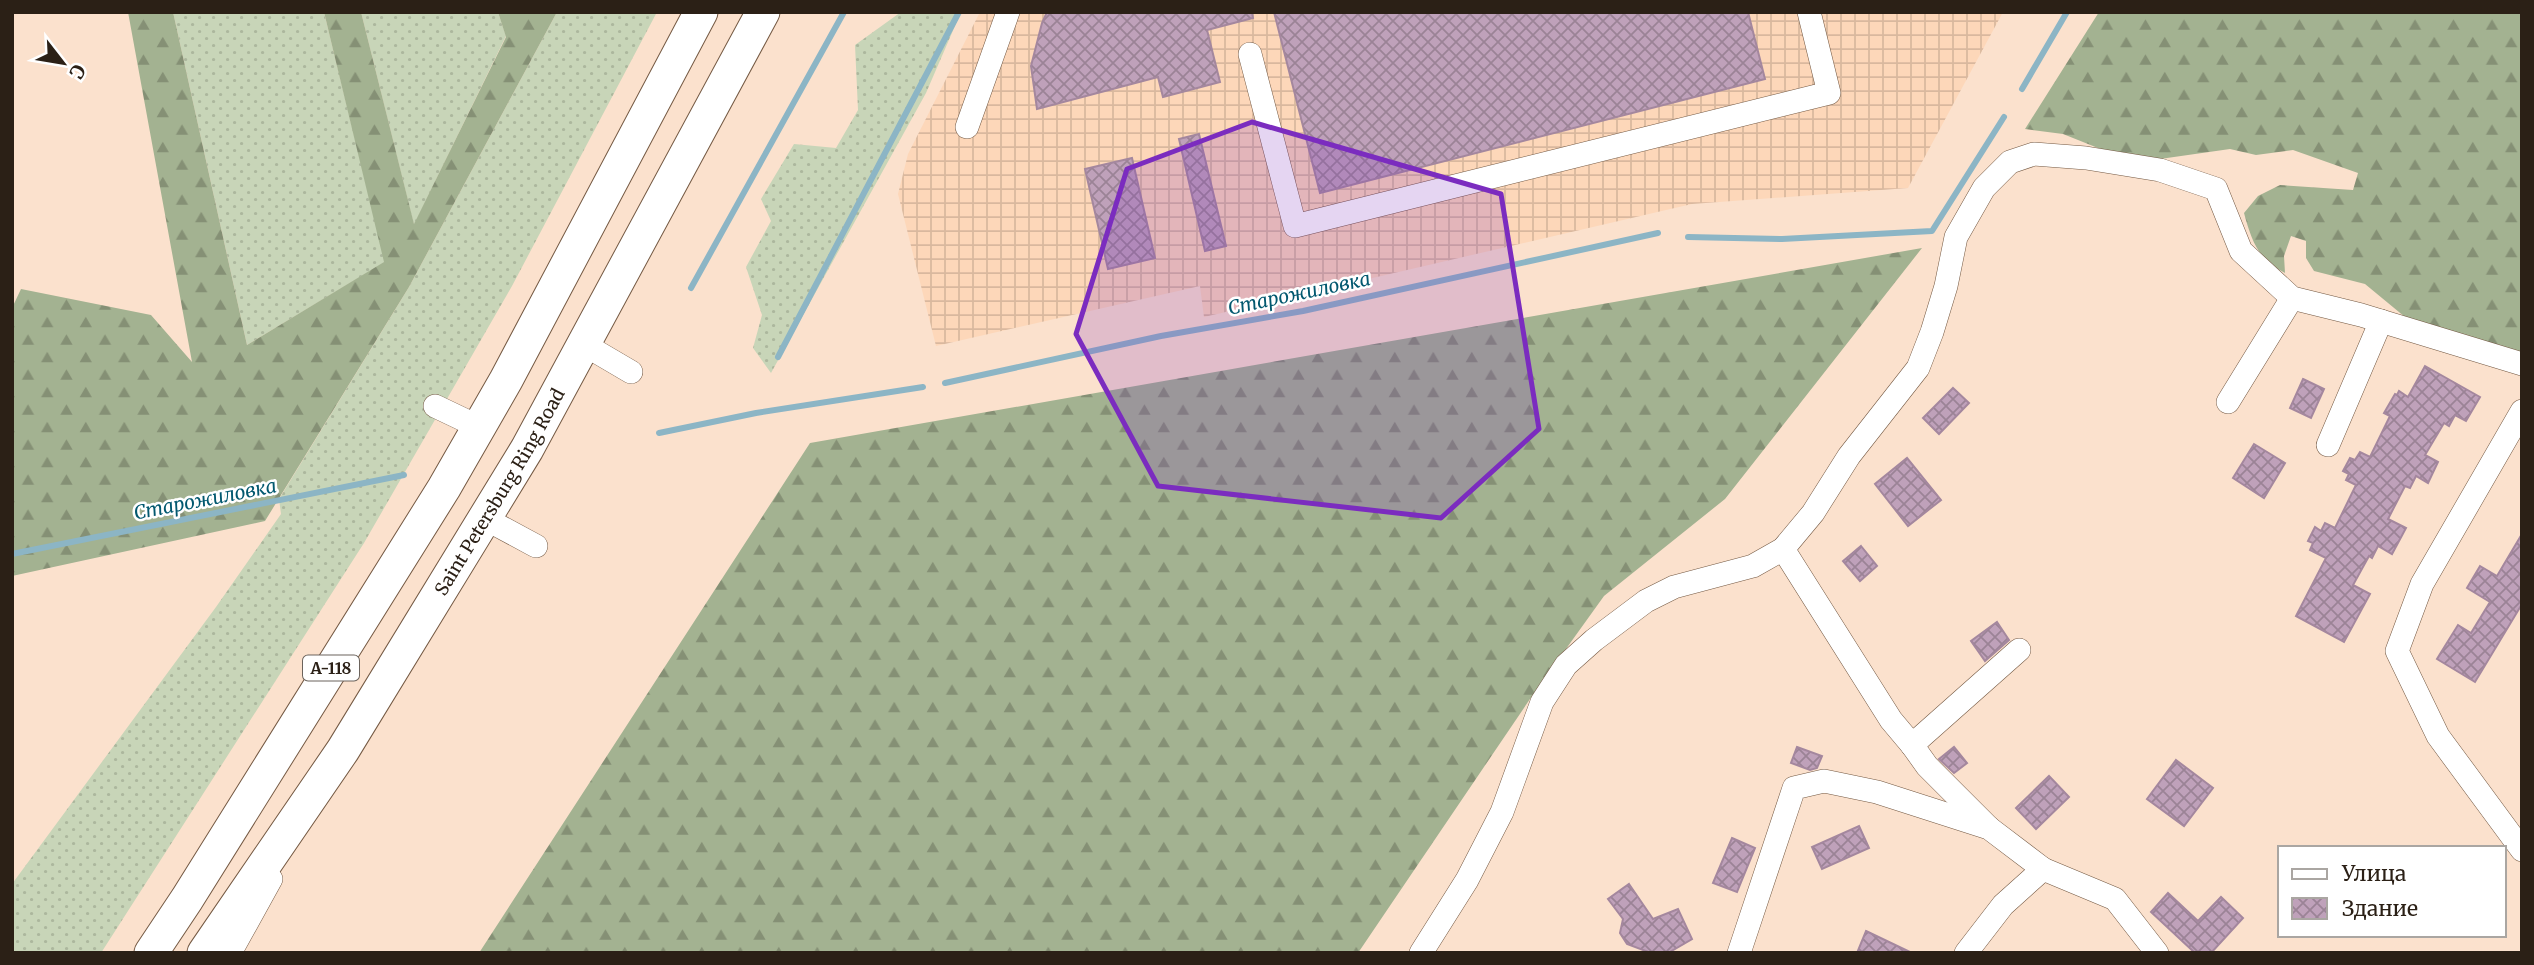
<svg xmlns="http://www.w3.org/2000/svg" width="2534" height="965" viewBox="0 0 2534 965" font-family="Merriweather,serif">
  <defs>
    <pattern id="industrial-grid" width="8" height="8" patternUnits="userSpaceOnUse" patternTransform="scale(1.75)"><rect width="8" height="8" fill="#fdd7b9"/><path d="M0 4h8M4 0v8" fill="none" stroke="#d9b89e"/></pattern>
    <pattern id="grass-dots" width="8" height="8" patternUnits="userSpaceOnUse" patternTransform="scale(1.75)"><rect width="8" height="8" fill="#c8d5b8"/><path d="M2 2h.1M6 6h.1" fill="none" stroke="#acb79d" stroke-width="1.8" stroke-linecap="round"/></pattern>
    <pattern id="forest-firs" width="22" height="20" patternUnits="userSpaceOnUse" patternTransform="scale(1.75)"><rect width="22" height="20" fill="#a3b291"/><path d="M5 1l3.5 6h-7zM16 11l3.5 6h-7z" fill="#859075"/></pattern>
    <pattern id="building-cross-hatch" width="8" height="8" patternUnits="userSpaceOnUse" patternTransform="scale(1.75)"><rect width="8" height="8" fill="#bfa1ba"/><path d="M0 0l8 8M0 8l8-8" fill="none" stroke="#9b8396"/></pattern>
  </defs>
  <rect width="100%" height="100%" fill="#fbe1cd"/>
  <path fill="url(#industrial-grid)" d="M980 12H2003L1908 188 1692 204 1204 317 1200 286 936 346 898 194 908 154Z"/>
  <g fill="url(#grass-dots)">
    <path d="M173 12H324L385 262 247 345Z"/>
    <path d="M361 12H498L506 36 414 225Z"/>
    <path d="M557 12H657L512 286 364 543 101 953H12V884L216 607 281 514 279 499 409 287Z"/>
    <path d="M901 12H961L926 93 771 373 753 348 762 315 746 267 771 221 761 199 794 144 836 148 858 110 855 45Z"/>
  </g>
  <g fill="url(#forest-firs)">
    <path d="M128 12H173L247 345 384 262 324 12H361L414 224 506 37 498 12H557L409 287 265 521 12 576V308L21 289 151 315 192 362Z"/>
    <path d="M2099 12H2522V354L2405 317 2365 284 2314 271 2306 258V241L2291 236 2284 256 2285 273C2258 259 2252 242 2244 213L2258 196 2280 185 2353 190 2358 173 2293 150 2256 155 2230 149 2160 159 2126 156 2098 148 2063 134 2025 129Z"/>
    <path d="M1922 248 1725 499 1604 596 1530 699 1358 953H479L810 443Z"/>
  </g>
  <g fill="none" stroke-linecap="round" stroke-linejoin="round">
    <g stroke="#8cb5c5" stroke-width="6">
      <path d="M2022 89 2067 12"/>
      <path d="M1688 237 1782 239 1932 231 2004 117"/>
      <path d="M691 288 844 12"/>
      <path d="M778 357 959 12"/>
      <path d="M945 383 1161 336 1303 311 1658 233"/>
      <path d="M659 433 756 413 923 387"/>
      <path d="M12 554 404 475"/>
    </g>
  </g>
  <g fill="url(#building-cross-hatch)" stroke="#a4879e" stroke-width="2">
    <path d="M1047 12H1252L1253 18 1207 30 1220 82 1163 97 1158 77 1037 109 1031 66 1042 23Z"/>
    <path d="M1274 12H1748L1765 79 1320 193Z"/>
    <path d="M1199 134 1226 246 1205 251 1179 139Z"/>
    <path d="M1132 158 1155 258 1108 269 1085 169Z"/>
    <path d="M2425 366 2480 397 2466 421 2455 415 2449 426 2444 423 2425 455 2438 462 2428 483 2416 476 2410 488 2405 486 2388 519 2406 528 2392 554 2378 546 2372 558 2369 556 2353 585 2370 594 2344 642 2296 616 2326 558 2310 550 2313 543 2308 541 2315 527 2321 531 2325 523 2335 528 2356 485 2346 480 2349 474 2343 471 2350 458 2355 460 2360 452 2370 457 2390 416 2384 413 2395 394 2397 395 2399 391 2408 397Z"/>
    <path d="M2303 379 2324 389 2311 418 2290 408Z"/>
    <path d="M1953 388 1969 403 1939 434 1923 418Z"/>
    <path d="M2254 444 2285 463 2264 498 2233 478Z"/>
    <path d="M1907 458 1941 500 1908 526 1875 484Z"/>
    <path d="M2522 534V604L2475 682 2437 659 2458 625 2471 633 2490 602 2467 588 2480 566 2497 576Z"/>
    <path d="M1861 546 1877 566 1860 581 1843 561Z"/>
    <path d="M1997 622 2009 640 1985 661 1971 641Z"/>
    <path d="M1797 747 1822 756 1817 768 1810 770 1791 763Z"/>
    <path d="M1954 747 1967 763 1954 773 1939 759Z"/>
    <path d="M2176 760 2213 788 2184 826 2147 799Z"/>
    <path d="M2049 776 2069 797 2036 829 2016 808Z"/>
    <path d="M1859 826 1869 848 1822 869 1812 847Z"/>
    <path d="M1732 838 1755 848 1737 892 1713 883Z"/>
    <path d="M1629 884 1653 919 1678 909 1692 939 1668 953H1651L1627 944 1620 933 1623 919 1608 899Z"/>
    <path d="M2168 893 2198 921 2221 897 2243 918 2211 953H2195L2151 912Z"/>
    <path d="M1866 931 1912 953H1857Z"/>
  </g>
  <g fill="none" stroke-linecap="round" stroke-linejoin="round">
    <defs>
      <g id="minor">
        <path d="M1250 54 1295 226 1829 93 1809 12"/>
        <path d="M967 127 1008 12"/>
        <path d="M585 345 631 372"/>
        <path d="M2228 402 2292 298"/>
        <path d="M435 406 479 427"/>
        <path d="M2522 411 2422 584 2397 651 2438 736 2522 850"/>
        <path d="M2328 445 2381 321"/>
        <path d="M484 518 536 546"/>
        <path d="M1783 549 1891 720 1912 745"/>
        <path d="M1988 827 1927 766 1912 745 2019 650"/>
        <path d="M230 953 271 879"/>
        <path d="M1421 953 1467 880 1502 812 1542 702 1566 665 1594 640 1646 601 1674 587 1753 566 1783 549 1813 513 1849 456 1918 368 1932 332 1946 286 1956 237 1984 188 2010 162 2034 154 2086 158 2160 170 2216 189 2241 251 2292 298 2361 315 2522 364"/>
        <path d="M1739 953 1794 788 1824 781 1877 792 1989 828 2043 869 2115 899 2157 953"/>
        <path d="M1966 953 2003 905 2043 869"/>
      </g>
      <g id="highway">
        <path d="M151 953 187 899 444 488 506 380 701 12"/>
        <path id="s1" d="M204 953 343 750 527 449 763 12"/>
      </g>
    </defs>
    <use href="#minor" stroke="#745943" stroke-width="24"/>
    <use href="#highway" stroke="#745943" stroke-width="35"/>
    <use href="#minor" stroke="#fff" stroke-width="23"/>
    <use href="#highway" stroke="#fff" stroke-width="33"/>
  </g>
  <path fill="#7b2cbf" fill-opacity="0.2" stroke="#7b2cbf" stroke-width="5" stroke-linejoin="round" d="M1252 122 1501 194 1539 429 1441 518 1158 486 1076 334 1127 169Z"/>
  <g text-anchor="middle" dominant-baseline="central" stroke-width="5" stroke-linejoin="round" paint-order="stroke">
    <rect fill="#fff" stroke="#6b635c" stroke-width="2" x="303" y="655.5" width="56" height="25" rx="5"/>
    <g font-size="16" font-weight="bold" fill="#2b2016">
      <text x="331" y="668">А-118</text>
    </g>
    <g font-size="18" fill="#2b2016" stroke="#fff">
      <text stroke="none"><textPath href="#s1" startOffset="548">Saint Petersburg Ring Road</textPath></text>
    </g>
    <g font-size="19" font-style="italic" fill="#02586f" stroke="#fff">
      <text transform="translate(1299 293) rotate(-12)">Старожиловка</text>
      <text transform="translate(205 499) rotate(-11)">Старожиловка</text>
    </g>
  </g>
  <rect width="2534" height="965" fill="none" stroke="#2b2016" stroke-width="28"/>
  <rect x="2278" y="846" width="228" height="91" fill="#ffffff" stroke="#aaa6a2" stroke-width="2"/>
  <rect x="2292" y="869" width="35" height="10" fill="#ffffff" stroke="#aaa6a2" stroke-width="2"/>
  <text x="2342" y="881" font-size="21" fill="#2b2016">Улица</text>
  <rect x="2292" y="898" width="35" height="21" fill="url(#building-cross-hatch)" stroke="#aaa6a2" stroke-width="2"/>
  <text x="2342" y="916" font-size="21" fill="#2b2016">Здание</text>
  <g transform="translate(63 63) rotate(121)" stroke="#ffffff" stroke-width="5" paint-order="stroke">
  <path d="M0-5L12 26L0 18L-12 26Z" fill="#2b2016"/>
  <text y="-10" font-size="19" font-weight="bold" text-anchor="middle" fill="#2b2016">С</text>
  </g>
</svg>
